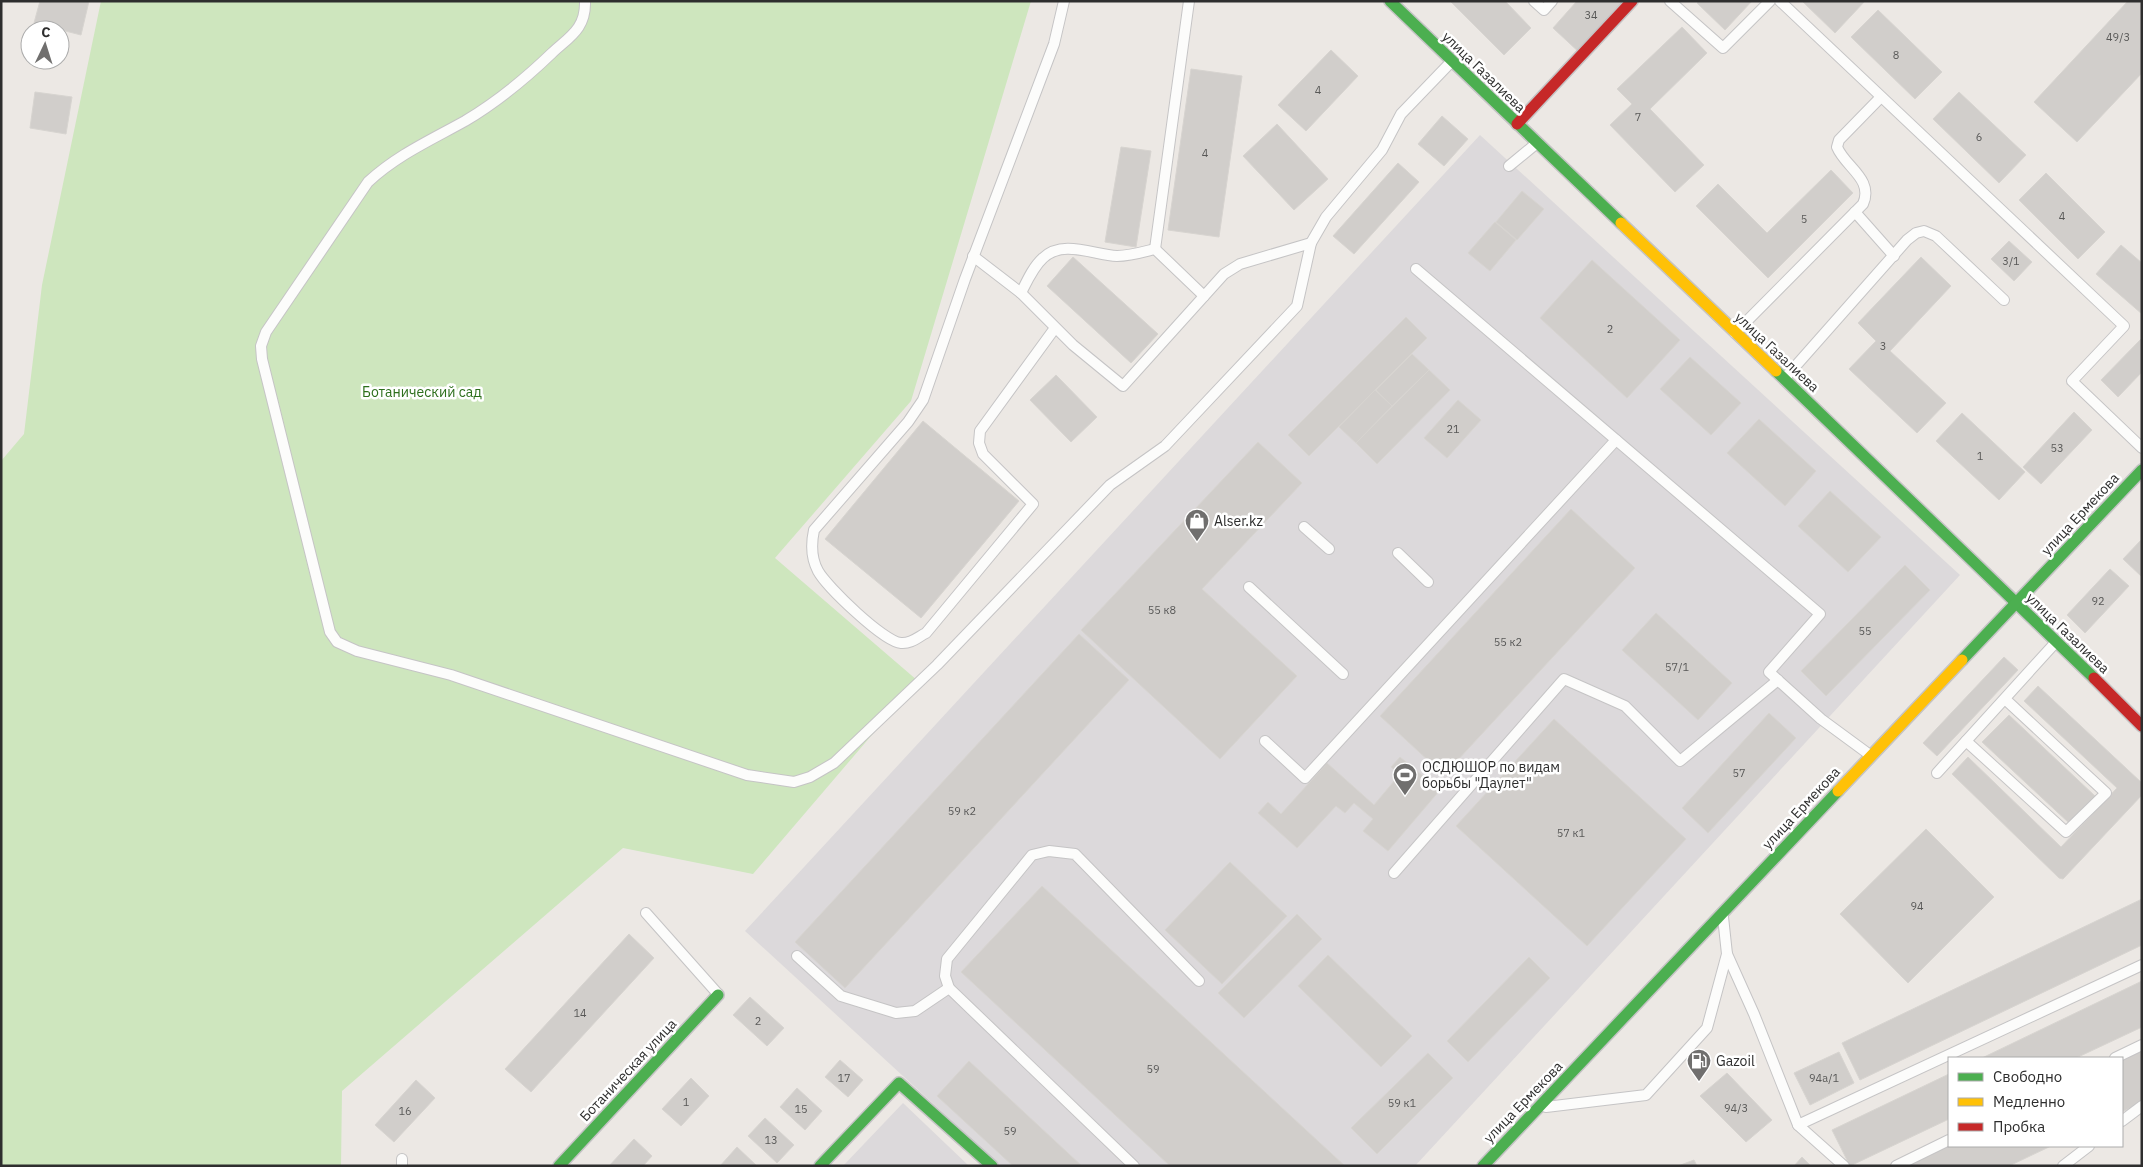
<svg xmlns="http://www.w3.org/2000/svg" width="2143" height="1167" viewBox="0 0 2143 1167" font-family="'IBM Plex Sans',sans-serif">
  <rect width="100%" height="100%" fill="#ece8e4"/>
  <g fill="#dcd9db">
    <path d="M1480 135 1960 575 1415 1166H1001L745 931Z"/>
    <path d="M903 1103 969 1166H843Z"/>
  </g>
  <path fill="#cee6be" d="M101 1H1031L911 401 775 558 918 681 753 874 623 848 342 1091 341 1166H1V461L24 434 42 285Z"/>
  <g fill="#d1cecb" stroke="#d7d4d0">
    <path d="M40 1H89L81 35 34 23Z"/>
    <path d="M1450 1H1505L1531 28 1504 55Z"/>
    <path d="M1577 1H1629L1581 54 1553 28Z"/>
    <path d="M1699 1H1752L1725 30 1697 3Z"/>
    <path d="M1802 1H1865L1835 33Z"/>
    <path d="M2128 1H2142V73L2077 142 2034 102Z"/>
    <path d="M1878 10 1942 72 1915 99 1851 37Z"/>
    <path d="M1682 27 1707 53 1650 109 1704 165 1675 192 1610 125 1632 104 1617 89Z"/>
    <path d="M1331 50 1358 76 1306 131 1278 105Z"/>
    <path d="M1191 69 1242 76 1219 237 1168 230Z"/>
    <path d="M35 92 72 97 66 134 30 128Z"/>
    <path d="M1959 92 2026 155 1999 183 1933 119Z"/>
    <path d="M1442 116 1468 139 1444 166 1418 144Z"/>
    <path d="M1277 124 1328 179 1294 210 1243 156Z"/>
    <path d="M1121 147 1151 151 1136 247 1105 242Z"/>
    <path d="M1398 163 1419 182 1354 254 1333 236Z"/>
    <path d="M1831 170 1853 193 1768 278 1696 206 1718 184 1767 233Z"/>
    <path d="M2046 173 2105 232 2078 259 2019 200Z"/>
    <path d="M1522 191 1544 209 1517 240 1496 222Z"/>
    <path d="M1495 222 1516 240 1490 271 1468 253Z"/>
    <path d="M2009 241 2032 262 2014 281 1991 259Z"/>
    <path d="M2121 245 2142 263V314L2096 274Z"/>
    <path d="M1073 257 1158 334 1131 363 1047 286Z"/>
    <path d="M1921 257 1951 286 1890 351 1946 403 1917 433 1849 369 1876 341 1858 323Z"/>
    <path d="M1592 260 1680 340 1627 398 1540 318Z"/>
    <path d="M1406 317 1427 338 1309 456 1288 435Z"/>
    <path d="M2142 338V372L2118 397 2101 380Z"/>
    <path d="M1412 354 1429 370 1392 406 1376 390Z"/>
    <path d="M1690 357 1741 403 1711 435 1660 389Z"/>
    <path d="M1429 370 1450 390 1377 464 1356 443Z"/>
    <path d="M1056 375 1097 417 1071 442 1030 400Z"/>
    <path d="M1375 390 1392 406 1356 443 1339 427Z"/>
    <path d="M1458 400 1481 420 1447 458 1424 438Z"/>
    <path d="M2074 412 2092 430 2041 484 2023 467Z"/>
    <path d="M1962 413 2025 472 1999 500 1936 441Z"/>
    <path d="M1759 419 1816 471 1785 506 1727 453Z"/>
    <path d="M923 421 1019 501 921 618 825 539Z"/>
    <path d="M1258 442 1302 483 1202 589 1297 676 1220 759 1081 630Z"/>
    <path d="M1830 491 1881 537 1848 572 1798 526Z"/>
    <path d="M1571 509 1635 568 1444 775 1380 716Z"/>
    <path d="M2142 539V577L2123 559Z"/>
    <path d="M1905 565 1930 590 1826 696 1801 671Z"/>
    <path d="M2110 569 2129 586 2085 633 2067 615Z"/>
    <path d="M1656 613 1732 683 1698 720 1622 650Z"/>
    <path d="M1079 634 1129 680 845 988 795 942Z"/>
    <path d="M2004 657 2018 670 1937 756 1923 743Z"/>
    <path d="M2038 686 2142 783V795L2063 879 2059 878 1952 774 1968 757 2061 847 2117 788 2024 701Z"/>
    <path d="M1769 713 1796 738 1708 833 1682 808Z"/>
    <path d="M2009 715 2095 796 2069 823 1982 742Z"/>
    <path d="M1554 719 1686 839 1587 946 1456 826Z"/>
    <path d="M1400 757 1440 790 1388 851 1363 831 1373 819 1354 803 1345 813 1336 806 1297 848 1258 813 1268 802 1281 814 1327 763 1374 805 1400 774 1391 767Z"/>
    <path d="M1926 829 1994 897 1908 983 1840 914Z"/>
    <path d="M1230 862 1287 916 1222 984 1165 930Z"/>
    <path d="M1042 886 1345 1166H1170L961 972Z"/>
    <path d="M2142 899V945L1860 1080 1842 1043Z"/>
    <path d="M1297 914 1322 939 1244 1018 1218 993Z"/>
    <path d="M629 934 654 958 531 1092 505 1069Z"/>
    <path d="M1328 955 1412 1036 1381 1067 1298 986Z"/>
    <path d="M1529 957 1550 978 1468 1062 1447 1041Z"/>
    <path d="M2142 981V1027L2076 1058H1982Z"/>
    <path d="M750 997 784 1028 767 1046 733 1015Z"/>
    <path d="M2142 1050V1102L2122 1112V1059Z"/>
    <path d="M1839 1052 1854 1083 1810 1105 1794 1073Z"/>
    <path d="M1428 1053 1453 1078 1377 1154 1351 1128Z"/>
    <path d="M840 1060 863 1080 848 1097 825 1077Z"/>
    <path d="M969 1061 1082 1166H1013L937 1096Z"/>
    <path d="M1727 1073 1772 1120 1746 1142 1700 1096Z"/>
    <path d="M1949 1074V1119L1850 1166 1832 1130Z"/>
    <path d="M691 1078 709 1096 681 1126 662 1109Z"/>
    <path d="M416 1080 435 1098 394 1142 375 1125Z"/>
    <path d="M797 1088 822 1111 805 1130 780 1107Z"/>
    <path d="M765 1118 794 1145 777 1163 748 1136Z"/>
    <path d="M634 1139 652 1156 643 1166H609Z"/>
    <path d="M1949 1142V1146H2051L2009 1166H1900Z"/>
    <path d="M737 1147 757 1166H720Z"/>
    <path d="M1802 1157 1811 1166H1794Z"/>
    <path d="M1694 1160 1697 1166H1678Z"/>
  </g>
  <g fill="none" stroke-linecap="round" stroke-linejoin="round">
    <defs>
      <g id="lane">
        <path d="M585 1C586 29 569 37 552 53 525 79 497 102 465 121 431 140 397 155 368 182L266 332 261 346 262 359 330 632 337 642 357 651 451 675 747 775 794 782 810 777 834 763 937 665 1110 485 1165 446 1297 306 1311 243 1326 217 1382 150 1401 114 1452 61"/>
        <path d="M1534 1 1544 10 1552 1"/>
        <path d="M1670 1 1723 48 1770 1"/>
        <path d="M1780 1 2124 326 2072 381 2142 448"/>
        <path d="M1509 166 1537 143"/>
        <path d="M1855 212 1894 256"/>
        <path d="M1155 249 1189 1"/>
        <path d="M1155 249 1204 296"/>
        <path d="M973 256 1021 293 1073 345 1123 386 1224 274 1240 264 1311 243"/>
        <path d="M1416 269 1820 614 1769 672 1821 719 1870 755"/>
        <path d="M1021 293C1027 281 1033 267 1043 258 1063 239 1094 255 1117 256 1130 256 1143 252 1155 249"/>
        <path d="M1055 328 980 431 979 443 983 454 1033 504 926 633C918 637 911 644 901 643 884 642 827 587 818 571 811 558 811 544 814 530L908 422 923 400 965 279 1054 44 1064 1"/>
        <path d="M1735 333 1863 204C1874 179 1845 167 1837 147L1839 140 1881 97"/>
        <path d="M1785 378 1907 240 1916 233 1924 231 1936 236 2004 300"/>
        <path d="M1304 527 1329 549"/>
        <path d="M1398 553 1428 582"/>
        <path d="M1249 587 1343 674"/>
        <path d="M1265 741 1305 778 1616 440"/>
        <path d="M1966 741 2066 832 2106 793 2005 699"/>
        <path d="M1937 773 2056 642"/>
        <path d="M1394 873 1564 679 1625 706 1680 761 1778 680"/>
        <path d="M646 913 718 994"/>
        <path d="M1727 954 1754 1014 1798 1125 1844 1166"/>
        <path d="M797 956 841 996 896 1013 915 1011 949 988"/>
        <path d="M2115 1058 2142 1045"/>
        <path d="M1546 1107 1646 1095 1707 1028 1727 954 1723 917"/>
        <path d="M2122 1121 2142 1106"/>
        <path d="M1798 1125 2142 965"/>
        <path d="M402 1166V1159"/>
        <path d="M1134 1166 949 988 945 976 947 959 1032 855 1049 851 1075 854 1199 981"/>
        <path d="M1896 1166 1949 1140"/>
        <path d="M2063 1166 2089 1146"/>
      </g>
      <g id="fast">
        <path d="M1390 1 1621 223"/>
        <path d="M1776 371 2094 678"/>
        <path d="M1962 660 2142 470"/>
        <path d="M559 1166 718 995"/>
        <path d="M820 1166 899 1083 992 1166"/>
        <path d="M1483 1166 1838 791"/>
      </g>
      <g id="slow">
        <path d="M1621 223 1776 371"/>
        <path d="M1838 791 1962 660"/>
      </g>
      <g id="jam">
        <path d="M1517 124 1632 1"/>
        <path d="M2094 678 2142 726"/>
      </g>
    </defs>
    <use href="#lane" stroke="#c5c4c5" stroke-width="12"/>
    <use href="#fast" stroke="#c5c4c5" stroke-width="14"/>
    <use href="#slow" stroke="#c5c4c5" stroke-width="14"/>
    <use href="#jam" stroke="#c5c4c5" stroke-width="14"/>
    <use href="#lane" stroke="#fcfcfb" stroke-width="10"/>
    <use href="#fast" stroke="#4caf50" stroke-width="11"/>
    <use href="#slow" stroke="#ffc107" stroke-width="11"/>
    <use href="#jam" stroke="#c62828" stroke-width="11"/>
  </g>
  <defs>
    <symbol id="shop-pin" viewBox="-11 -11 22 30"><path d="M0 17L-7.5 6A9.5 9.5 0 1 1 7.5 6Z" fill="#706f6e" stroke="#fff"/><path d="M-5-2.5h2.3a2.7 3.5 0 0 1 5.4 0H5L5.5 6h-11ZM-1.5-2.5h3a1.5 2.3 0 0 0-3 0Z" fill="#fff"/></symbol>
    <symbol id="stadium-pin" viewBox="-11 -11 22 30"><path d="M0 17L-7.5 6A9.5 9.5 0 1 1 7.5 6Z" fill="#706f6e" stroke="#fff"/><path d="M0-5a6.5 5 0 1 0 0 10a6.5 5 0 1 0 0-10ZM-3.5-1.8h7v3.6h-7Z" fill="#fff"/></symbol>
    <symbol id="fuel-pin" viewBox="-11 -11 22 30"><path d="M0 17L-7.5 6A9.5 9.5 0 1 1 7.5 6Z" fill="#706f6e" stroke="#fff"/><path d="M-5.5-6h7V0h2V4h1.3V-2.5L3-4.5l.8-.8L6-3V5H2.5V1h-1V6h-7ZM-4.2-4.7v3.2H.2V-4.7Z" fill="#fff"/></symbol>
  </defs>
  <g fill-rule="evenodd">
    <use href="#shop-pin" x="1183" y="507" width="28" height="38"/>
    <use href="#stadium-pin" x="1391" y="761" width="28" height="38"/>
    <use href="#fuel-pin" x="1685" y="1047" width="28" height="38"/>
  </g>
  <g text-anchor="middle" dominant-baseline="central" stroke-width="5" stroke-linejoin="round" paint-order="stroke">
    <g font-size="11" fill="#585857">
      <text x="1591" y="15">34</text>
      <text x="2118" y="37">49/3</text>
      <text x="1896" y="55">8</text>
      <text x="1318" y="90">4</text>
      <text x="1638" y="117">7</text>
      <text x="1979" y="137">6</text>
      <text x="1205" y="153">4</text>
      <text x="2062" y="216">4</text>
      <text x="1804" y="219">5</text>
      <text x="2011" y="261">3/1</text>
      <text x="1610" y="329">2</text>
      <text x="1883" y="346">3</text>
      <text x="1453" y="429">21</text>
      <text x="2057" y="448">53</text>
      <text x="1980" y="456">1</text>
      <text x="2098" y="601">92</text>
      <text x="1162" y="610">55 к8</text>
      <text x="1865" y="631">55</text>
      <text x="1508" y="642">55 к2</text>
      <text x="1677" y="667">57/1</text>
      <text x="1739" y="773">57</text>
      <text x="962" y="811">59 к2</text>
      <text x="1571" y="833">57 к1</text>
      <text x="1917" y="906">94</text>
      <text x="580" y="1013">14</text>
      <text x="758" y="1021">2</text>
      <text x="1153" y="1069">59</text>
      <text x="844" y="1078">17</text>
      <text x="1824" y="1078">94а/1</text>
      <text x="686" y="1102">1</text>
      <text x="1402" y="1103">59 к1</text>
      <text x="1736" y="1108">94/3</text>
      <text x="801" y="1109">15</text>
      <text x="405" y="1111">16</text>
      <text x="1010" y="1131">59</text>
      <text x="771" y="1140">13</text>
    </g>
    <g font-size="14" fill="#2e2e2e" stroke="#fff">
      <text transform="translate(1484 72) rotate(44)">улица Газалиева</text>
      <text transform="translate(1777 352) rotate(43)">улица Газалиева</text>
      <text transform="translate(2080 514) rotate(-47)">улица Ермекова</text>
      <text transform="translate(2068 633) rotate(44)">улица Газалиева</text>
      <text transform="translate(1801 808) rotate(-47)">улица Ермекова</text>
      <text transform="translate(628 1070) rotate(-47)">Ботаническая улица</text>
      <text transform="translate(1523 1102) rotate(-46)">улица Ермекова</text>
    </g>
    <g font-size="14" fill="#2c6e1b" stroke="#fff">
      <text x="422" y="392">Ботанический сад</text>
    </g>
    <g font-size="14" fill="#2e2e2e" stroke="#fff" text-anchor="start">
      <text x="1214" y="521">Alser.kz</text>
      <text x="1422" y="767">ОСДЮШОР по видам<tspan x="1422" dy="16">борьбы "Даулет"</tspan></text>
      <text x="1716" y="1061">Gazoil</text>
    </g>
  </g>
  <rect width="2143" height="1167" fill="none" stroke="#2e2e2e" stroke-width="5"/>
  <rect x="1948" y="1057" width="175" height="90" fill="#ffffff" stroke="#ababab"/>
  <rect x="1958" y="1073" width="25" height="8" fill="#4caf50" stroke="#ababab"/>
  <text x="1993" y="1082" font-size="15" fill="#2e2e2e">Свободно</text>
  <rect x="1958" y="1098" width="25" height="8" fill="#ffc107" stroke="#ababab"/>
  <text x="1993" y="1107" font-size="15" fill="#2e2e2e">Медленно</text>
  <rect x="1958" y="1123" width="25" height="8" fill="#c62828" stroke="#ababab"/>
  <text x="1993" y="1132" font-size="15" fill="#2e2e2e">Пробка</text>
  <g transform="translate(45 45) rotate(4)"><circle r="24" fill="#ffffff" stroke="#ababab"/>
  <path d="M0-4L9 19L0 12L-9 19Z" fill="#706f6e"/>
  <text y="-8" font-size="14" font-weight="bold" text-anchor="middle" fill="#2e2e2e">С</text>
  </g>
</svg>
